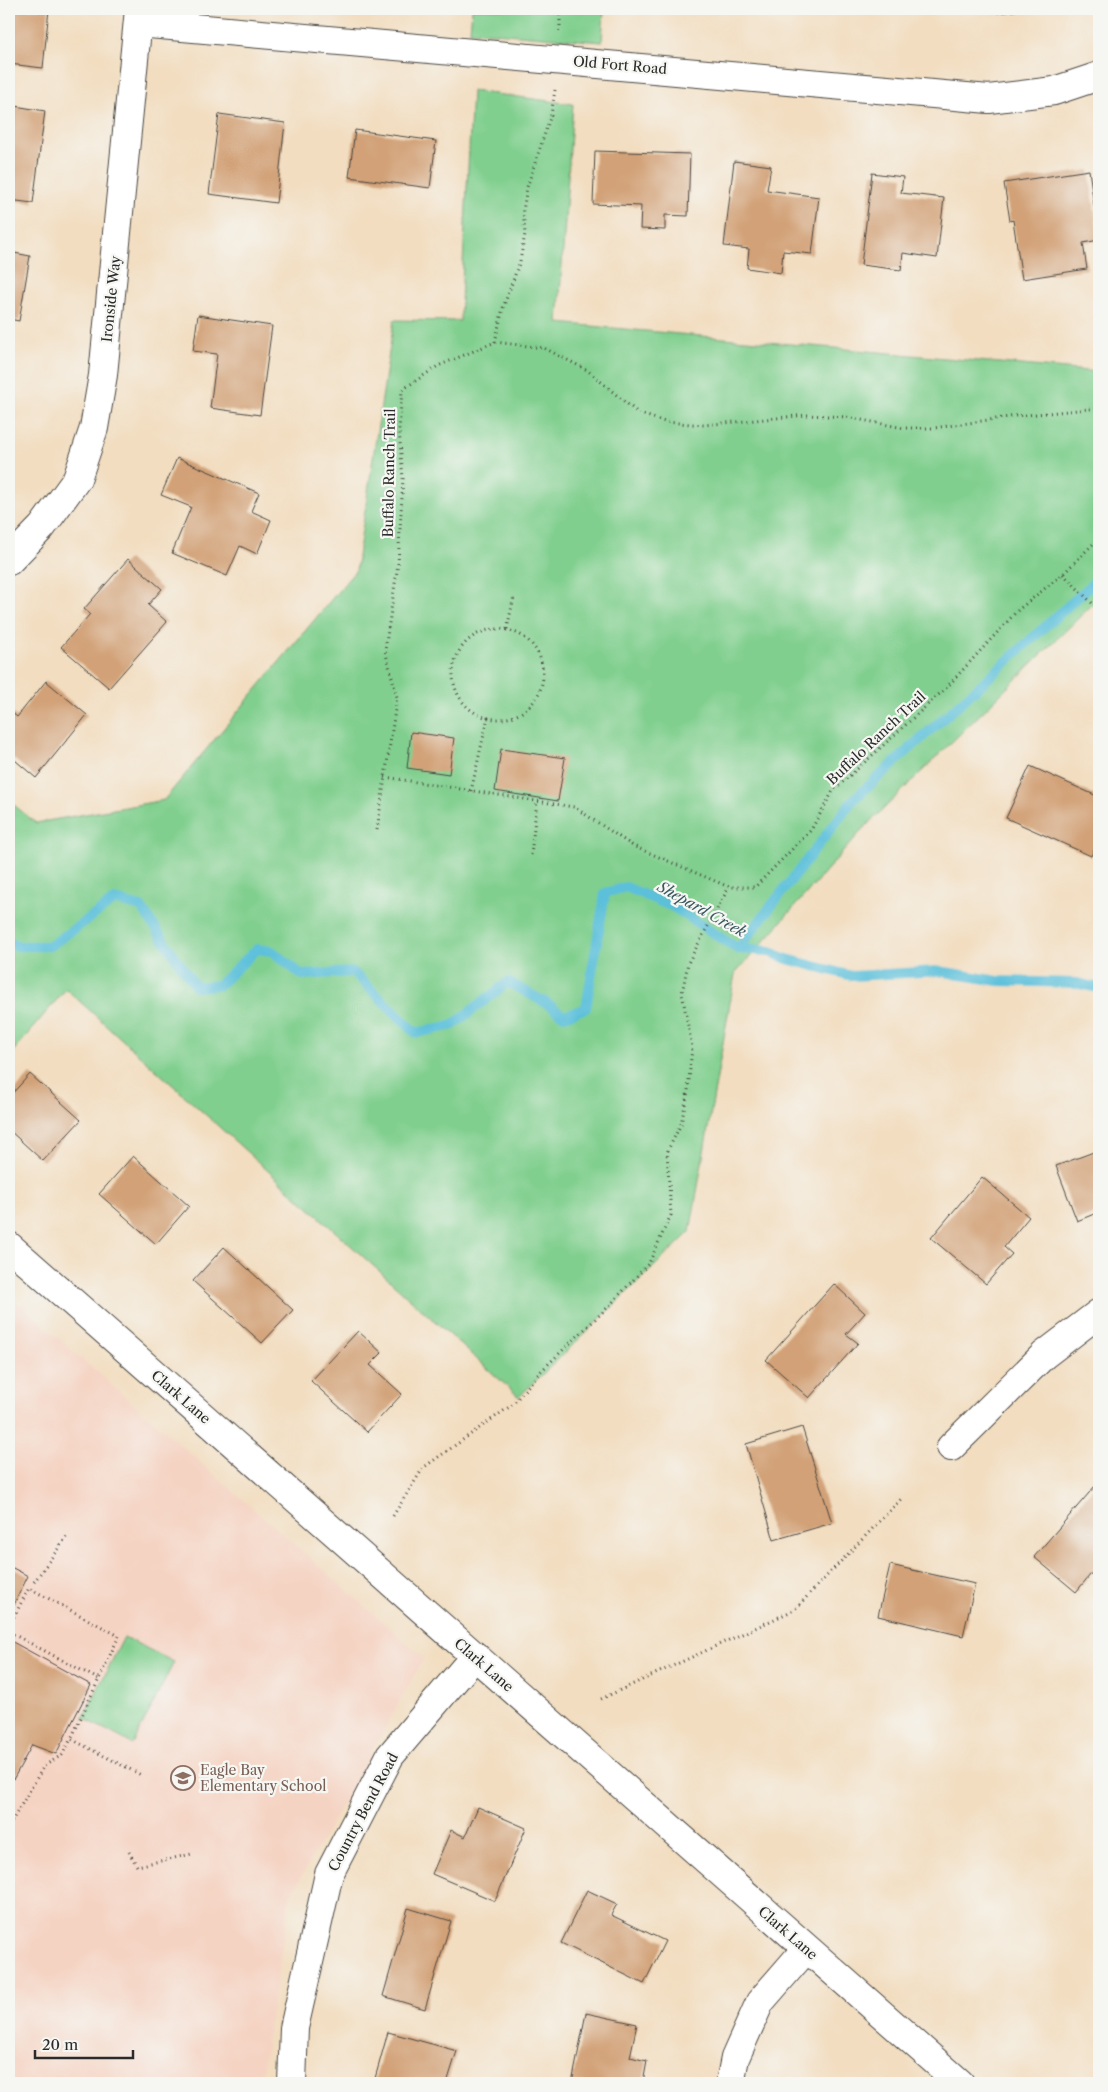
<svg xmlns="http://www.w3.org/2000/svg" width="1108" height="2092" viewBox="0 0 1108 2092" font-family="'Libre Caslon Text',serif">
  <rect width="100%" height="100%" fill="#f6f6f2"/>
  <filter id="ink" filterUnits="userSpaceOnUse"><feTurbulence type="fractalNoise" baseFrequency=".02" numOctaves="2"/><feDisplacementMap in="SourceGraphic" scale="10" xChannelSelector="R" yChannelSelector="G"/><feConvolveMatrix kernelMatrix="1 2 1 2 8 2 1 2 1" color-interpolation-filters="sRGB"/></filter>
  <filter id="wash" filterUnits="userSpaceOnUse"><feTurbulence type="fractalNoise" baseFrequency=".0096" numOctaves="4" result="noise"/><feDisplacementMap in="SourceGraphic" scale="20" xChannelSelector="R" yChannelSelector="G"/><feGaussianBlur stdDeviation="1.12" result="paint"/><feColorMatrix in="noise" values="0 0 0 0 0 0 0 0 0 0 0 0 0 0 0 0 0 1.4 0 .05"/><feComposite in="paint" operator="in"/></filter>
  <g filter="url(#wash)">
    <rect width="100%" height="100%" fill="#f2ddc0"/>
    <path fill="#f5d3c2" d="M9 1295 424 1658 290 1897 260 2083H9Z"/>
    <g fill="#80cf8e" stroke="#567d5c">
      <path d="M472 9H604L602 42 470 31Z"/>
      <path d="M472 91 573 104 558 323 1099 372V598L864 828 735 974 690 1232 519 1397 66 989 9 1056V801L36 823 164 800 356 570 394 320 460 321Z"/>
      <path d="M124 1637 174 1662 133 1744 83 1718Z"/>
    </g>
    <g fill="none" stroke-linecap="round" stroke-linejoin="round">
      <g stroke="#5cc0da" stroke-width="10">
        <path d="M9 942 17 946H50L115 900 141 907 196 987 219 985 257 949 272 951 302 975 353 972 416 1033 453 1025 508 982 548 1004 564 1016 586 1008 605 893 626 887 675 908 738 949 768 951 787 959 852 976 939 971 998 981 1076 983 1099 988"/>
        <path d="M738 949 853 800 1099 578"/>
      </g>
    </g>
    <g id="blocks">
      <g fill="#d2a177">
        <path d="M9 9H49L43 68 9 64Z"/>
        <path d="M997 9H1021V10L997 13Z"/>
        <path d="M9 105 45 111 33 203 9 200Z"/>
        <path d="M219 114 285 123 276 203 209 194Z"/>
        <path d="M355 130 436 141 430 188 349 177Z"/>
        <path d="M595 151 690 154 688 216 665 215V230L640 229 641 206 593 204Z"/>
        <path d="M734 161 771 166 767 190 819 197 812 254 783 251 781 273 747 268 749 249 724 246Z"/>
        <path d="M1089 170 1099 240 1083 243 1087 269 1022 279 1013 220 1010 221 1004 183Z"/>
        <path d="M872 173 903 177 901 193 944 198 937 258 903 253 901 270 861 265Z"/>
        <path d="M9 252 30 256 19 321 9 319Z"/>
        <path d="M198 315 272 326 260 415 210 408 217 354 193 351Z"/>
        <path d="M177 458 259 493 251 511 271 520 257 554 240 546 227 576 172 553 191 507 161 495Z"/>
        <path d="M128 559 162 589 148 605 167 622 109 688 61 647 90 614 84 609Z"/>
        <path d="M46 681 87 715 36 778 9 755V710L17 717Z"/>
        <path d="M411 732 454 738 449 774 407 768Z"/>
        <path d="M501 749 565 758 558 801 495 791Z"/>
        <path d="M1030 766 1099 797V839L1091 856 1006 818Z"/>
        <path d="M30 1074 81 1120 43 1161 9 1130V1097Z"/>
        <path d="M1099 1150V1212L1077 1221 1056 1166Z"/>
        <path d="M133 1156 189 1206 156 1244 99 1194Z"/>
        <path d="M982 1177 1029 1217 1004 1247 1012 1254 986 1284 931 1238Z"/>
        <path d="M224 1247 293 1310 262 1343 193 1281Z"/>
        <path d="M834 1284 865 1313 846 1334 858 1343 809 1398 766 1360Z"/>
        <path d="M358 1331 382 1353 370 1365 402 1394 367 1432 311 1381Z"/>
        <path d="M802 1427 832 1523 774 1540 746 1444Z"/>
        <path d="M1095 1486 1099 1489V1564L1076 1592 1034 1557Z"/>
        <path d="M890 1565 975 1584 963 1636 878 1616Z"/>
        <path d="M9 1566 28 1576 9 1614Z"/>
        <path d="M9 1640 91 1685 56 1754 32 1745 9 1787Z"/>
        <path d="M478 1807 526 1828 495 1901 432 1874 451 1830 465 1837Z"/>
        <path d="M587 1890 617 1904 611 1915 665 1941 644 1984 561 1943Z"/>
        <path d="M408 1908 451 1921 425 2009 383 1996Z"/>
        <path d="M586 2013 637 2024 630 2057 647 2061 643 2083H572Z"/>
        <path d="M388 2032 457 2051 447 2083 374 2082Z"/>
      </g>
    </g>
  </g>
  <g filter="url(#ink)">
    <use href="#blocks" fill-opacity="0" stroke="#494641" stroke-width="1"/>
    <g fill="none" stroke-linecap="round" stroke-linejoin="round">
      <defs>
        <g id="minor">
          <path d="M138 23 989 99 1054 91 1099 76"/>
          <path d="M9 561 42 527 77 479 94 428 103 375 139 9"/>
          <path d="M951 1447 1044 1355 1099 1313"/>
          <path d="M292 2083 294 2028 329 1874 390 1756 475 1656"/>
          <path d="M730 2083 735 2058 760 2002 806 1949"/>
        </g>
        <path id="tertiary" d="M9 1246 960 2083"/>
      </defs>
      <use href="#minor" stroke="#494641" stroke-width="30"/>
      <use href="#tertiary" stroke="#494641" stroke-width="30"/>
      <g stroke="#494641" stroke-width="3" stroke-dasharray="1 4" stroke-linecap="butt">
        <path d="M560 31V9"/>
        <path d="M495 342 503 308 520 261 525 234 523 211 527 187 551 115 555 90"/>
        <path d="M1063 574 1099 610"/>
        <path d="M507 629 514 596"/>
        <circle cx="498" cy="674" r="45"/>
        <path d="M385 777 574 807 633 846 729 887H755L811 830 833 791 946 688 1018 610 1063 574 1099 538"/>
        <path d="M471 791 488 717"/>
        <path d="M377 830 397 697 385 650 398 564 403 479 399 430 402 390 438 366 495 342 544 348 587 370 638 413 665 422 704 425 807 415 846 417 904 428H934L1016 416 1099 408"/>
        <path d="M531 855 537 801"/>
        <path d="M393 1516 423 1468 512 1405 540 1372 609 1306 649 1263 671 1215 667 1152 681 1124 688 1091 692 1047 682 993 688 963 729 887"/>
        <path d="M34 1582 68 1535"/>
        <path d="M9 1626 29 1588 119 1636 71 1739"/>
        <path d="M9 1632 98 1679"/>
        <path d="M601 1699 794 1610 902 1498"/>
        <path d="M9 1826 44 1766 62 1755 71 1739 143 1776"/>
        <path d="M129 1852 137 1866 192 1854"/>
      </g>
      <use href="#minor" stroke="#fff" stroke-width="28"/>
      <use href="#tertiary" stroke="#fff" stroke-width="28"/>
    </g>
  </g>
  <defs>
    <symbol id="school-ring" viewBox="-11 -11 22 22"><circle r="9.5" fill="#f6f6f2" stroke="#8d6e63" stroke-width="1.5"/><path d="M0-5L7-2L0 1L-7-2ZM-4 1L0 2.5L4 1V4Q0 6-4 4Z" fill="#8d6e63"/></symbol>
  </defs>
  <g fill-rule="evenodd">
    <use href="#school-ring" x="169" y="1764" width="28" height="28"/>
  </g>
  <g text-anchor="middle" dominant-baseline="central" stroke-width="4.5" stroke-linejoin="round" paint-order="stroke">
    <g font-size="14" fill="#2b2b2b" stroke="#f6f6f2">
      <text transform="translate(620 65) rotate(5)">Old Fort Road</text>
      <text transform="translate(111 299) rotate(-84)">Ironside Way</text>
      <text transform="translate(389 473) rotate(-89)">Buffalo Ranch Trail</text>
      <text transform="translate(876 738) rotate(-43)">Buffalo Ranch Trail</text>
      <text transform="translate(181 1397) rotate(41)">Clark Lane</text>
      <text transform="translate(484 1665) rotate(41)">Clark Lane</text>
      <text transform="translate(363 1812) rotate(-62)">Country Bend Road</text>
      <text transform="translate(788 1933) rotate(41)">Clark Lane</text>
    </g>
    <g font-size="14" fill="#785e54" stroke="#f6f6f2" text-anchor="start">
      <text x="200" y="1770">Eagle Bay<tspan x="200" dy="16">Elementary School</tspan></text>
    </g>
    <g font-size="15" font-style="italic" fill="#3a5860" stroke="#f6f6f2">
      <text transform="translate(702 909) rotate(29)">Shepard Creek</text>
    </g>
  </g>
  <rect width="1108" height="2092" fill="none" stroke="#f6f6f2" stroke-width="30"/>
  <path d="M35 2050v8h98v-8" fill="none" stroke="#2b2b2b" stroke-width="2.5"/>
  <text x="42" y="2050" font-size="15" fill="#2b2b2b" stroke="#f6f6f2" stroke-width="4" paint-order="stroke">20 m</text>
</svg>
